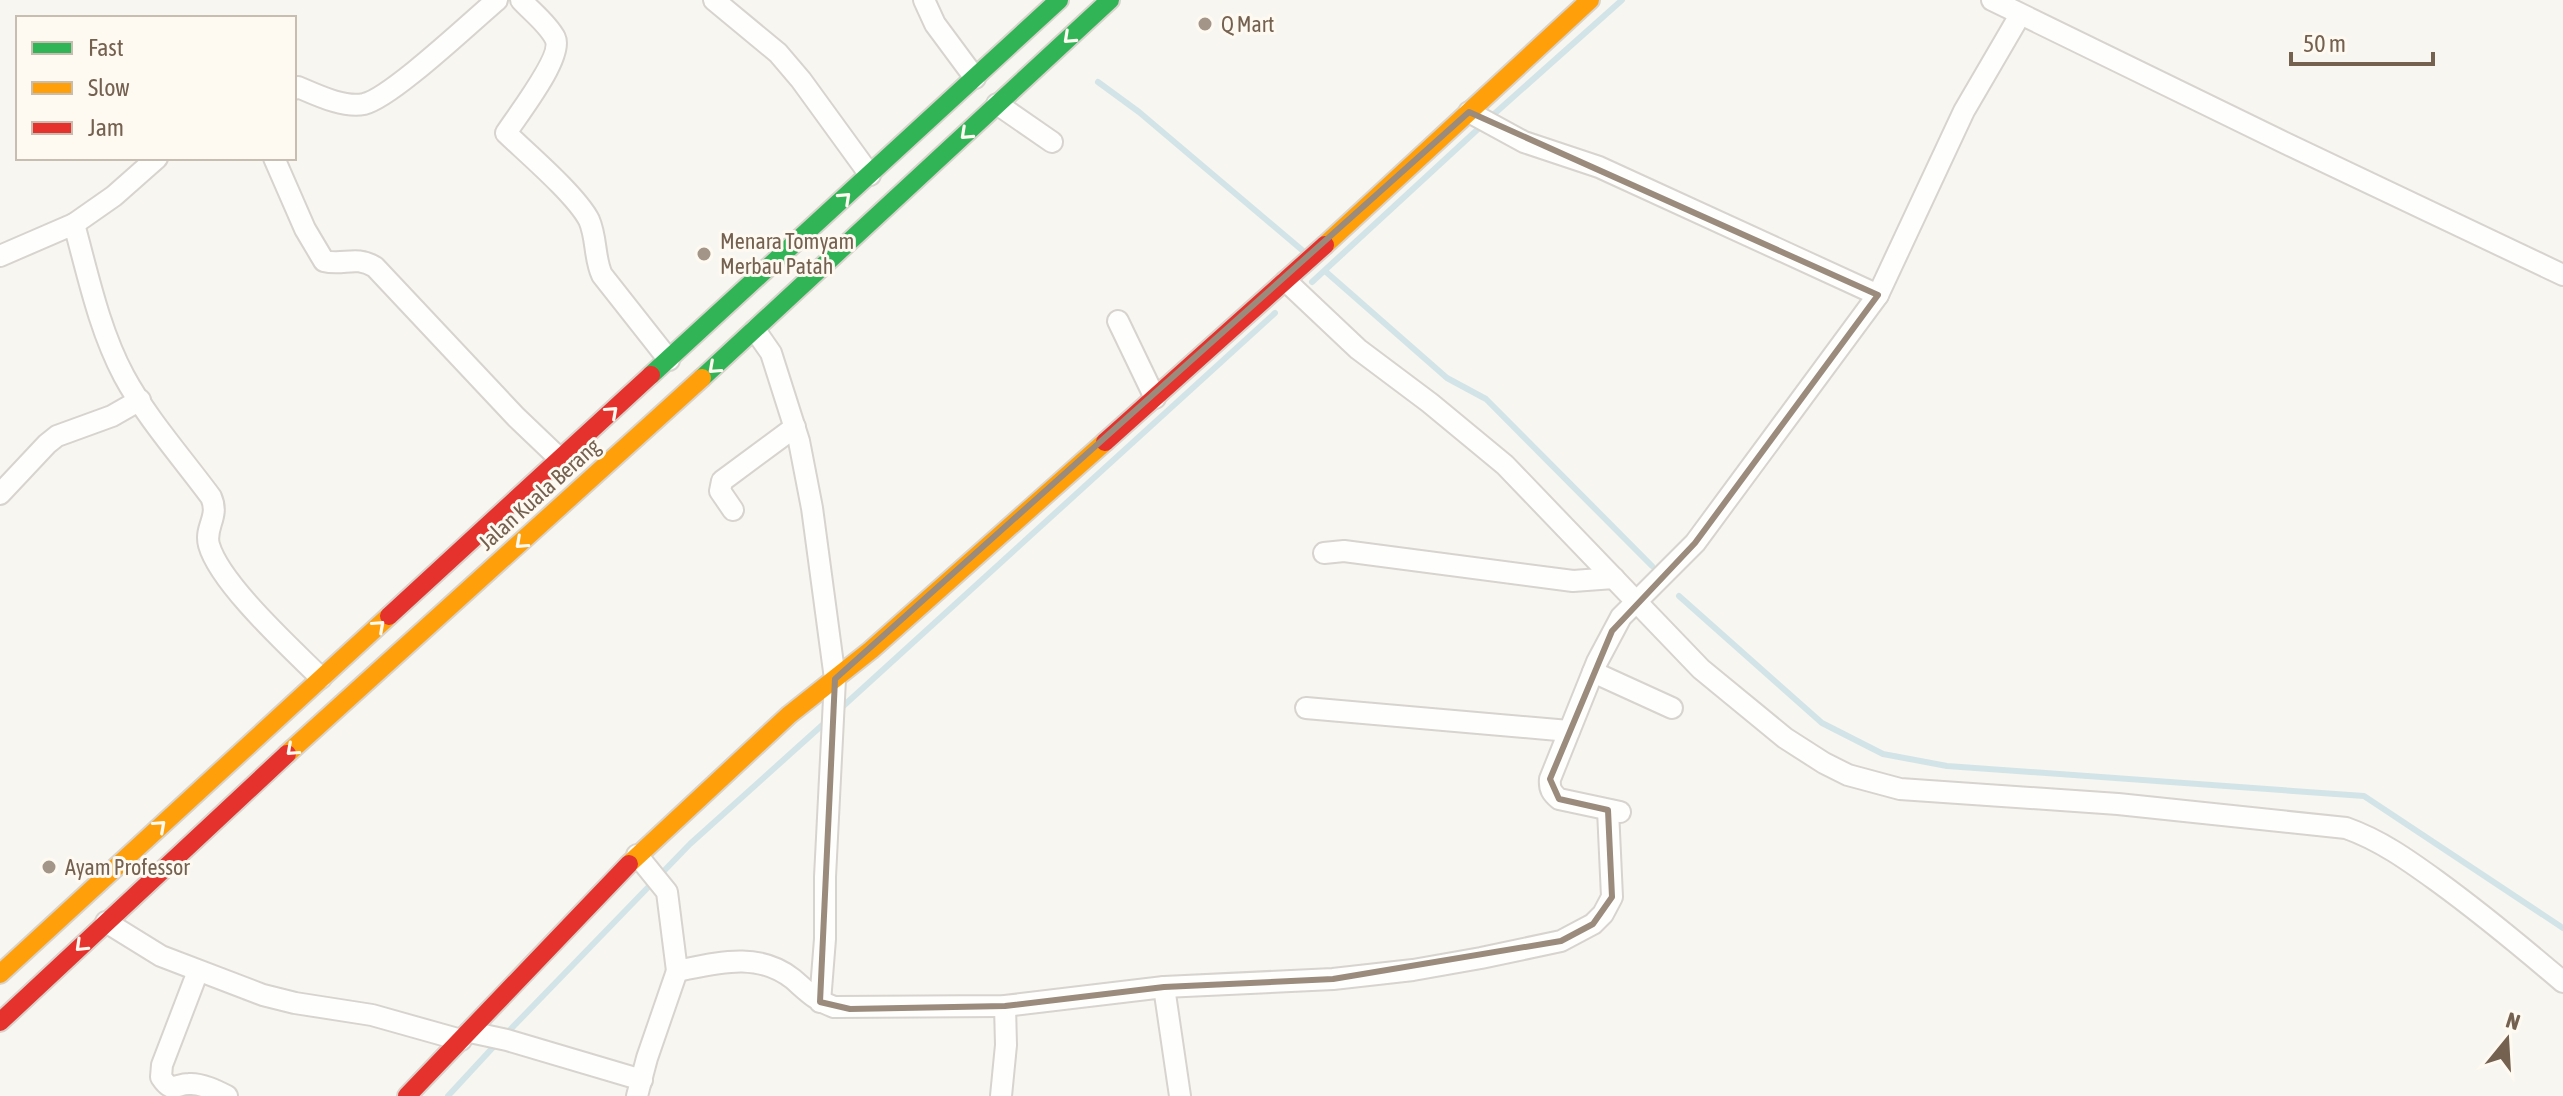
<svg xmlns="http://www.w3.org/2000/svg" width="2563" height="1096" viewBox="0 0 2563 1096" font-family="'Asap Condensed',sans-serif">
  <rect width="100%" height="100%" fill="#f8f6f0"/>
  <g fill="none" stroke-linecap="round" stroke-linejoin="round">
    <g stroke="#d2e4e8" stroke-width="6">
      <path d="M1098 82 1139 112 1302 250"/>
      <path d="M1493 115 1622 0"/>
      <path d="M1325 271 1447 378 1486 399 1652 566"/>
      <path d="M1312 282 1478 129"/>
      <path d="M1679 596 1822 723 1883 754 1947 766 2364 796 2563 928"/>
      <path d="M840 709 1275 313"/>
      <path d="M505 1035 690 844 829 719"/>
      <path d="M448 1096 497 1043"/>
    </g>
    <defs>
      <g id="street">
        <path d="M521 0C531 11 548 24 555 38 564 56 517 116 506 133 528 154 576 195 589 220 597 238 594 258 602 275L669 360"/>
        <path d="M714 0 778 53 801 80 870 175"/>
        <path d="M924 0 935 24 975 78"/>
        <path d="M1992 0 2283 142 2563 275"/>
        <path d="M294 89 298 87C317 95 343 108 364 104 391 98 472 21 497 0"/>
        <path d="M997 104 1052 142"/>
        <path d="M1469 112 1524 142 1599 167 1878 295"/>
        <path d="M274 158 305 229 324 261C344 266 355 255 375 267L516 417 560 459"/>
        <path d="M74 224 114 196 157 158"/>
        <path d="M0 256 74 224C88 275 99 329 124 376 146 417 183 459 211 497 220 517 204 527 209 545 220 584 292 649 321 678"/>
        <path d="M1286 281 1358 349 1430 403 1505 465 1701 669 1785 738 1824 763 1848 775 1900 789 2118 804 2346 828C2380 840 2408 860 2437 881 2481 913 2522 947 2563 982"/>
        <path d="M1118 321 1155 398"/>
        <path d="M755 330 771 353 799 441 812 508 835 679 825 877V939L820 1002"/>
        <path d="M0 494 47 444 57 436 112 416 140 400"/>
        <path d="M733 510 720 491 722 481 795 427"/>
        <path d="M1324 553 1344 551 1573 581 1614 578"/>
        <path d="M1593 672 1672 708"/>
        <path d="M1306 708 1569 731"/>
        <path d="M1620 812 1559 799C1552 793 1549 789 1550 779L1597 662 1621 617 1695 543 1878 295 1964 111 2020 15"/>
        <path d="M637 855 667 892 677 971C717 963 758 951 793 979 807 991 816 1001 834 1007L1005 1006 1164 987 1333 979 1413 970 1481 958 1561 941 1593 924 1603 914 1612 897 1608 810"/>
        <path d="M106 922 161 956 263 995 295 1003 372 1015 461 1040"/>
        <path d="M198 971 162 1065 161 1077C172 1094 175 1084 189 1084 201 1083 217 1091 227 1096"/>
        <path d="M1164 987 1180 1096"/>
        <path d="M470 1032 507 1040 642 1080"/>
        <path d="M637 1096 647 1058 677 971"/>
        <path d="M1001 1096 1006 1045 1005 1006"/>
      </g>
      <g id="fast">
        <path d="M651 375 1059 0"/>
        <path d="M702 378 1110 0"/>
      </g>
      <g id="slow">
        <path d="M1325 245 1590 0"/>
        <path d="M287 754 702 378"/>
        <path d="M629 864 789 715 871 650 1105 442"/>
        <path d="M0 974 389 616"/>
      </g>
      <g id="jam">
        <path d="M1105 442 1325 245"/>
        <path d="M389 616 651 375"/>
        <path d="M0 1022 287 754"/>
        <path d="M407 1096 629 864"/>
      </g>
    </defs>
    <use href="#street" stroke="#d7d3ce" stroke-width="24"/>
    <use href="#fast" stroke="#d8d3cd" stroke-width="22"/>
    <use href="#slow" stroke="#d8d3cd" stroke-width="22"/>
    <use href="#jam" stroke="#d8d3cd" stroke-width="22"/>
    <use href="#street" stroke="#fefefd" stroke-width="20"/>
    <use href="#fast" stroke="#30b455" stroke-width="18"/>
    <use href="#slow" stroke="#ff9f0a" stroke-width="18"/>
    <use href="#jam" stroke="#e5322d" stroke-width="18"/>
  </g>
  <defs><path id="oneway-chevron" d="M-2-3.5L2.5 0L-2 3.5" fill="none" stroke-width="1.6" stroke-linecap="round" stroke-linejoin="round" transform="scale(2)"/></defs>
  <g stroke="#fefaf2">
    <use href="#oneway-chevron" transform="translate(1069 38) rotate(137)"/>
    <use href="#oneway-chevron" transform="translate(966 134) rotate(137)"/>
    <use href="#oneway-chevron" transform="translate(845 198) rotate(-43)"/>
    <use href="#oneway-chevron" transform="translate(714 368) rotate(138)"/>
    <use href="#oneway-chevron" transform="translate(612 412) rotate(-42)"/>
    <use href="#oneway-chevron" transform="translate(521 543) rotate(138)"/>
    <use href="#oneway-chevron" transform="translate(379 626) rotate(-42)"/>
    <use href="#oneway-chevron" transform="translate(292 750) rotate(138)"/>
    <use href="#oneway-chevron" transform="translate(160 826) rotate(-42)"/>
    <use href="#oneway-chevron" transform="translate(81 946) rotate(136)"/>
  </g>
  <path fill="none" stroke="#9a8b7d" stroke-width="6" stroke-linejoin="round" d="M1469 112 1878 295 1695 543 1612 631 1550 779 1559 799 1608 810 1612 897 1593 924 1561 941 1333 979 1164 987 1005 1006 850 1009 820 1002 835 679Z"/>
  <g fill="#a39588" stroke="#fefaf2" stroke-width="3">
    <circle cx="1205" cy="24" r="8"/>
    <circle cx="704" cy="254" r="8"/>
    <circle cx="49" cy="867" r="8"/>
  </g>
  <g text-anchor="middle" dominant-baseline="central" stroke-width="6" stroke-linejoin="round" paint-order="stroke">
    <g font-size="22" fill="#756150" stroke="#fefaf2" text-anchor="start">
      <text x="1221" y="24">Q Mart</text>
      <text x="720" y="241">Menara Tomyam<tspan x="720" dy="25">Merbau Patah</tspan></text>
      <text x="65" y="867">Ayam Professor</text>
    </g>
    <g font-size="22" fill="#756150" stroke="#fefaf2">
      <text transform="translate(539 494) rotate(-42)">Jalan Kuala Berang</text>
    </g>
  </g>
  <rect x="16" y="16" width="280" height="144" fill="#fefaf2" stroke="#c7bdb1" stroke-width="2"/>
  <rect x="32" y="42" width="40" height="12" fill="#30b455" stroke="#c7bdb1" stroke-width="2"/>
  <text x="88" y="56" font-size="24" fill="#756150">Fast</text>
  <rect x="32" y="82" width="40" height="12" fill="#ff9f0a" stroke="#c7bdb1" stroke-width="2"/>
  <text x="88" y="96" font-size="24" fill="#756150">Slow</text>
  <rect x="32" y="122" width="40" height="12" fill="#e5322d" stroke="#c7bdb1" stroke-width="2"/>
  <text x="88" y="136" font-size="24" fill="#756150">Jam</text>
  <g transform="translate(2507 1040) rotate(18)" stroke="#fefaf2" stroke-width="6" paint-order="stroke">
  <path d="M0-6L14 30L0 20L-14 30Z" fill="#756150"/>
  <text y="-12" font-size="22" font-weight="bold" text-anchor="middle" fill="#756150">N</text>
  </g>
  <path d="M2291 52v12h142v-12" fill="none" stroke="#756150" stroke-width="4"/>
  <text x="2303" y="52" font-size="24" fill="#756150" stroke="#fefaf2" stroke-width="6" paint-order="stroke">50 m</text>
</svg>
